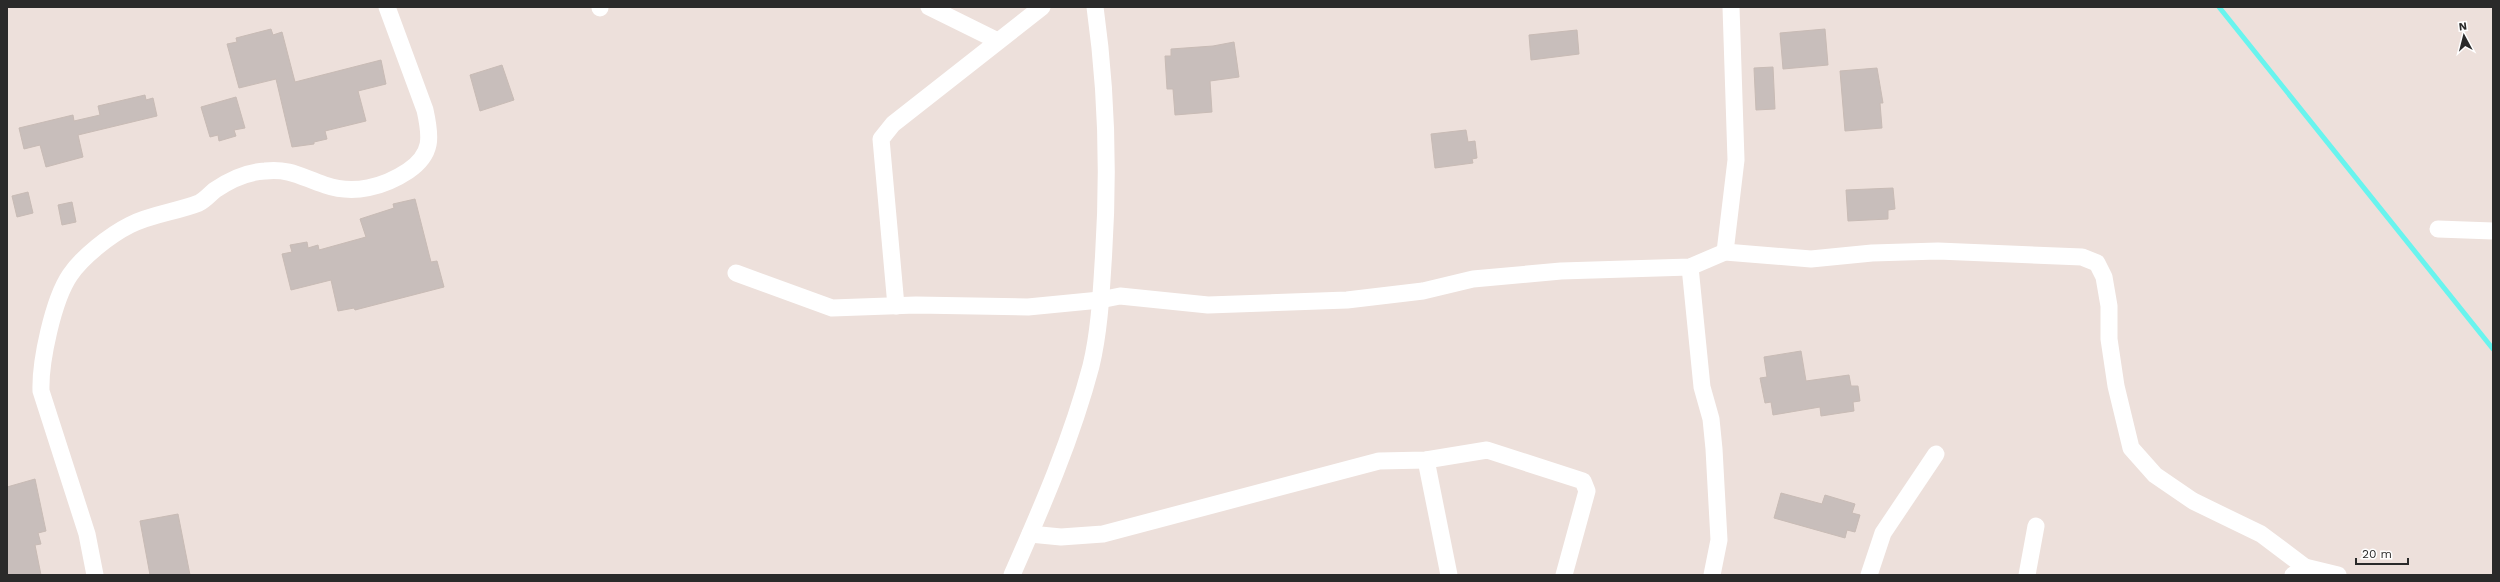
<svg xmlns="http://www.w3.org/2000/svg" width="2500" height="582" viewBox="0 0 2500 582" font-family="'Work Sans',sans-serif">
  <rect width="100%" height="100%" fill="#ede0db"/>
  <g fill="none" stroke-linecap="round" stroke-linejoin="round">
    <path stroke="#69f4ee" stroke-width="5" d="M2219 7 2493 349"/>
  </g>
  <g fill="#c8bebb" stroke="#c8bbb5">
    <path d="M271 29 273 35 282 32 295 82 381 60 386 84 358 91 366 121 325 131 327 139 314 142V144L292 147 276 79 239 88 227 44 237 42 236 38Z"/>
    <path d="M1825 29 1828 65 1783 69 1780 33Z"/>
    <path d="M1577 30 1579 54 1531 60 1529 35Z"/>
    <path d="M1234 42 1239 77 1210 81 1212 112 1175 115 1173 89H1167L1165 56H1171V49L1213 46Z"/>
    <path d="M502 65 514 100 480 111 470 75Z"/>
    <path d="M1773 67 1775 109 1756 110 1754 68Z"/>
    <path d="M1877 68 1883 103H1880L1882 128 1845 131 1840 71Z"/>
    <path d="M145 95 146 100 153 98 157 116 78 135 83 157 46 167 40 145 24 149 19 128 73 115 74 121 100 115 98 106Z"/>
    <path d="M236 97 245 128 234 130 236 136 219 141 218 135 210 137 201 107Z"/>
    <path d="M1466 130 1468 142 1475 141 1477 158 1472 159 1473 163 1435 168 1431 134Z"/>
    <path d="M1893 188 1895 209 1888 210V219L1848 221 1846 190Z"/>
    <path d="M28 192 33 213 17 217 12 196Z"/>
    <path d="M415 199 431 262 437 261 444 287 355 310 354 308 338 311 331 280 291 290 282 254 292 252 290 245 307 242 308 248 318 245 319 250 366 237 360 219 394 208 393 204Z"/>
    <path d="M72 202 76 222 62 225 58 205Z"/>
    <path d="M1801 351 1806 381 1849 375 1851 386H1858L1860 401 1853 402 1854 411 1821 416 1820 407 1773 415 1771 402 1765 403 1760 378 1767 377 1764 357Z"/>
    <path d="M35 479 46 531 38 533 41 544 35 545 41 575H7V487Z"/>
    <path d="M1781 493 1822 504 1825 495 1855 504 1852 513 1860 515 1855 532 1847 530 1845 538 1774 518Z"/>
    <path d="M178 514 190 575H150L140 521Z"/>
  </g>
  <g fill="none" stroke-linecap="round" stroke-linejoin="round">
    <g stroke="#fff" stroke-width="17">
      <path d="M600 7V8"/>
      <path d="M929 7 998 41"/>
      <path d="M2438 229 2493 231"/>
      <path d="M1725 252 1736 160 1731 7"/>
      <path d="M1690 267 1702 387 1711 419 1714 449 1719 540 1712 575"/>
      <path d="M736 273 832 308 916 305 1028 307 1100 300 1120 296 1208 305 1347 300 1423 291 1473 279 1561 271 1690 267 1725 252 1811 259 1872 253 1938 251 2082 257 2097 263 2104 277 2109 306V339L2116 386 2131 448 2155 475 2193 501 2261 534 2305 567"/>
      <path d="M896 306 881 139 893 124 1042 7"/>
      <path d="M1426 460 1449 575"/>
      <path d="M1030 534 1061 537 1103 534 1379 461 1426 460 1487 450 1583 481 1587 491 1564 575"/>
      <path d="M95 575 87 534 41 391C40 362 53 300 70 275 82 257 110 235 130 225 151 214 176 212 199 203 205 200 210 194 215 190 231 179 246 172 265 171 290 168 303 178 325 185 354 195 384 187 408 171 433 154 431 137 425 110L387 7"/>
      <path d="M1012 575C1042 507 1072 438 1091 366 1099 333 1101 297 1103 264 1109 178 1107 92 1095 7"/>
      <path d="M1869 575 1883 533 1936 454"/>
      <path d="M2027 575 2036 526"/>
      <path d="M2293 575 2305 567 2338 575"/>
    </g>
  </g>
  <rect width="2500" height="582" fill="none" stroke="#2a2a2a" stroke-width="16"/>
  <g transform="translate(2464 36) rotate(353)" stroke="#ffffff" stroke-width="3" paint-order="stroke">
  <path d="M0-3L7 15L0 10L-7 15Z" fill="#2a2a2a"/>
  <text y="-6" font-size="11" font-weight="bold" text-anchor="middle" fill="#2a2a2a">N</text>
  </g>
  <path d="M2356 558v6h52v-6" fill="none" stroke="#2a2a2a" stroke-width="2"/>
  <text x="2362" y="558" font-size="12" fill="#2a2a2a" stroke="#ffffff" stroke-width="3" paint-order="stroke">20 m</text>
</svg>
